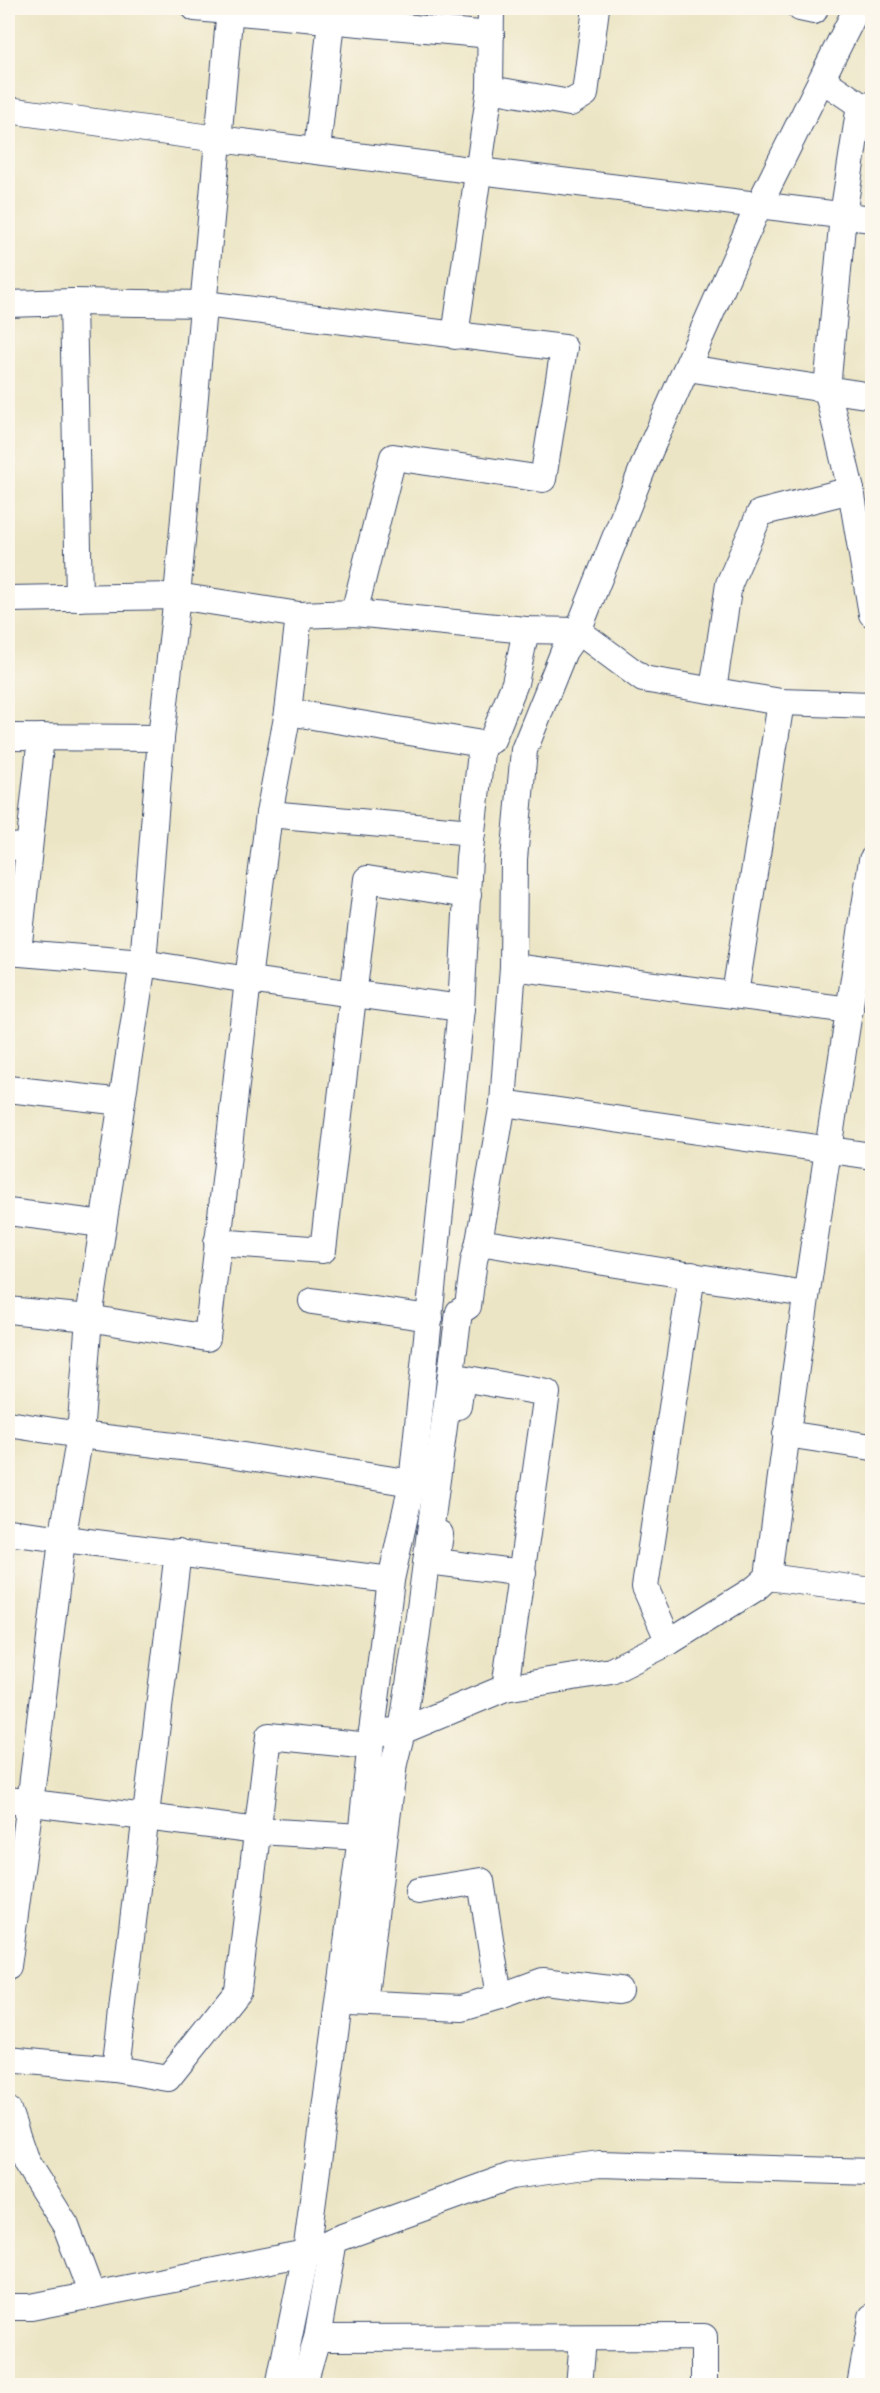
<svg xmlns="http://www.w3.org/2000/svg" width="880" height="2393" viewBox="0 0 880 2393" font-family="'IM FELL DW Pica',serif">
  <rect width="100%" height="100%" fill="#fbf7ec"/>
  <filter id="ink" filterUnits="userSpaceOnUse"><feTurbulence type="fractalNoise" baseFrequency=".0167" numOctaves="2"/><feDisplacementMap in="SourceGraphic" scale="12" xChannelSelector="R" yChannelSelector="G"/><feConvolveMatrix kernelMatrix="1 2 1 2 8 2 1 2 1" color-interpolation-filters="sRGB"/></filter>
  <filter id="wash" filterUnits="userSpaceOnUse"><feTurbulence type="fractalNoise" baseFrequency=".008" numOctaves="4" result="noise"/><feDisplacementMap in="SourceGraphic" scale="24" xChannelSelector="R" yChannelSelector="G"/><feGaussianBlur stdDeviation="1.35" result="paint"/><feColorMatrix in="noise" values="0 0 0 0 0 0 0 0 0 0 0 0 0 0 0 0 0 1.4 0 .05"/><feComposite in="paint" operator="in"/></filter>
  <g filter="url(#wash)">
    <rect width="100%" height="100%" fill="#ece5c5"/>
  </g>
  <g filter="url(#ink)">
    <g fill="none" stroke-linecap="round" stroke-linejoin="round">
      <defs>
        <g id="minor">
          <path d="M195 8 491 35"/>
          <path d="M800 8 814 11 815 8"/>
          <path d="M823 80 860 105"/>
          <path d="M490 89 570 103 585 94 596 8"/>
          <path d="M872 106 860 105 843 215 827 389 851 490 872 614"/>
          <path d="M8 110 218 139 872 219"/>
          <path d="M317 150 331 21"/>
          <path d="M73 302 79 598"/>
          <path d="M8 304 73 302 204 304 564 348 543 479 393 457 354 613"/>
          <path d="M455 336 490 89 491 8"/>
          <path d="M687 368 872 396"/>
          <path d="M8 599 177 596 299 615 354 613 526 630 578 631 643 679 781 702 872 705"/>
          <path d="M713 690 729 584 760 513 851 490"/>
          <path d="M288 712 482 744 492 740 515 683 526 630"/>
          <path d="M8 737 161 738"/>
          <path d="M269 814 472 832"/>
          <path d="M8 847 29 846"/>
          <path d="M8 952 143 963 248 980 461 1008"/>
          <path d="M18 952 41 737"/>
          <path d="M513 967 850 1010"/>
          <path d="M735 994 781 702"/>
          <path d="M8 1089 122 1102"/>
          <path d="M503 1103 872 1156"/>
          <path d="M8 1212 103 1224"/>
          <path d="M217 1242 323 1250 367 879 468 895"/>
          <path d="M805 1294 479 1242 503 1103 513 967 514 859 524 750 564 651 578 631 650 450 759 205 857 8"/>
          <path d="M312 1301 430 1318"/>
          <path d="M8 1310 89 1318 207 1338 248 980 269 814 288 712 299 615"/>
          <path d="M458 1406 462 1378 547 1393 505 1688"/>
          <path d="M8 1424 80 1435 199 1449 412 1483"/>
          <path d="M786 1434 872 1447"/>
          <path d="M8 1532 391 1580"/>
          <path d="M440 1534 436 1562 523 1573"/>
          <path d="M768 1577 872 1591"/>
          <path d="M669 1642 645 1587 692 1275"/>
          <path d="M372 1732 402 1731 505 1688 611 1671 669 1642 756 1588 768 1577C798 1337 836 1099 872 860"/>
          <path d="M8 1800 258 1831 361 1837"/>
          <path d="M8 1966 30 1803 62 1540 80 1435 89 1318 143 963 161 738 177 596 230 8"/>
          <path d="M499 1997 543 1981 619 1990"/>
          <path d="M349 2003 462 2008 499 1997 481 1881 418 1891"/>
          <path d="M364 2003 394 1763 402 1731 416 1639 459 1312 468 1306 474 1260 479 1242"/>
          <path d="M8 2059 115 2069 168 2078 238 1990 269 1736 370 1746"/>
          <path d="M115 2069 178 1552"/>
          <path d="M8 2110 26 2162 66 2226 92 2295"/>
          <path d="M8 2307H31L306 2253 334 2240 511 2176 600 2164 872 2172"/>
          <path d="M317 2338 704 2337V2386"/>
          <path d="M279 2386 306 2253 361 1837 372 1732 391 1580 412 1483 461 1008 469 858 482 744"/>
          <path d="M303 2386 317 2338 334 2240"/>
          <path d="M579 2386 583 2339"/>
          <path d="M860 2386 872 2317"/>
        </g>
      </defs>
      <use href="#minor" stroke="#3a4a6d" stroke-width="28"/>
      <use href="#minor" stroke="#fff" stroke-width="26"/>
    </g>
  </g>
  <rect width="880" height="2393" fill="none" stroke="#fbf7ec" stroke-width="30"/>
</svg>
